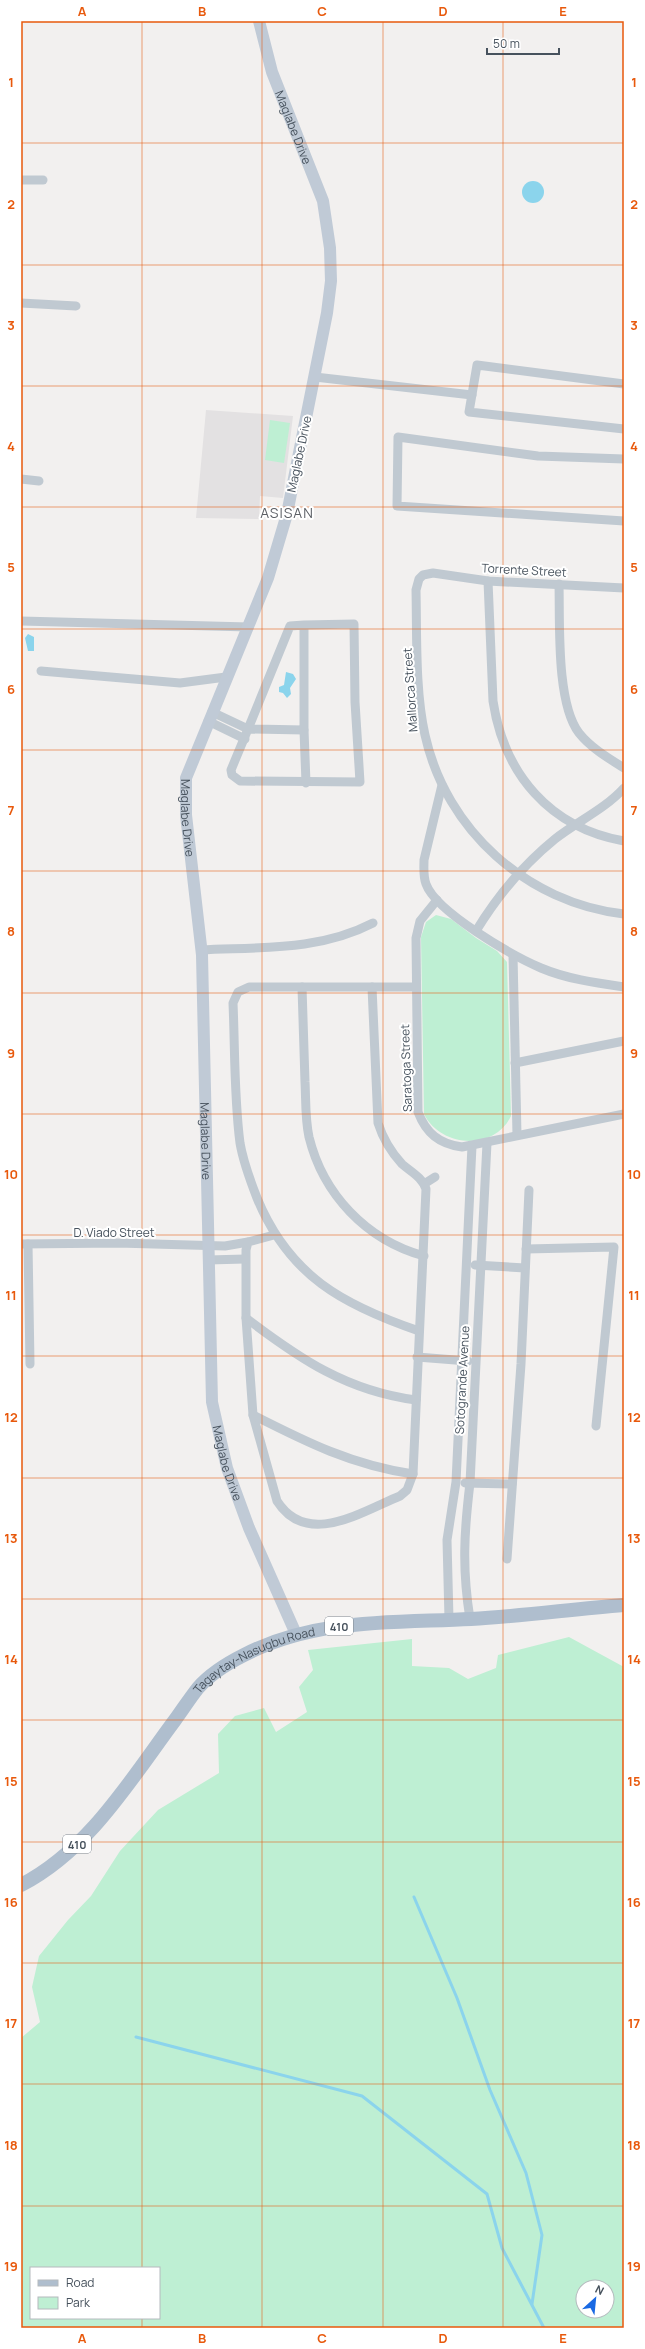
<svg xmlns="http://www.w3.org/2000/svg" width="645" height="2349" viewBox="0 0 645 2349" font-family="Manrope,sans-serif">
  <rect width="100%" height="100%" fill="#f2f0ef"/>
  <path fill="#e3e1e2" d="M206 410 293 416 283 498 260 496 259 519 196 518Z"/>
  <g fill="#beefd3" fill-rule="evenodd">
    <path d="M270 420 290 423 284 463 265 460Z"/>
    <path d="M436 915 451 919 476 938 497 951 507 962 511 1116C495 1151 441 1148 424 1114L421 937 426 922Z"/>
    <path d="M569 1637 624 1667V2328H21V2038L40 2022 32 1987 39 1956 68 1920 91 1896 120 1851 158 1810 219 1773 218 1734 235 1716 264 1708 276 1732 307 1712 299 1687 313 1670 308 1650 412 1639V1666L449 1668 468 1679 496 1668 498 1655ZM31 2268H159V2318H31ZM583 2287H607V2311H583Z"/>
  </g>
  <g fill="#8bd4ec">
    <circle cx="533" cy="192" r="11"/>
    <path d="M28 634 34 637V651H28L25 638Z"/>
    <path d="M286 672 293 674 296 679 290 688 291 694 287 698 283 693 279 692V687L284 685Z"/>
  </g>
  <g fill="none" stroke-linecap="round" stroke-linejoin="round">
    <g stroke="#8bd4ec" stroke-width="3">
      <path d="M414 1897 457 1998 490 2090 526 2173 542 2235 532 2304"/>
      <path d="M136 2037 362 2096 487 2194 502 2248 544 2328"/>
    </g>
    <g stroke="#c0c9d1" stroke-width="9">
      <path d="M21 180H43"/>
      <path d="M21 303 76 306"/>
      <path d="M315 377 472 395"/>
      <path d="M624 384 477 365 469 412 624 429"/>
      <path d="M624 459 538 456 398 437 397 506 624 521"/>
      <path d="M21 479 39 481"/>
      <path d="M488 581 493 701C504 774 550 828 624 841"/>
      <path d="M559 584C560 622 556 703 579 733 591 748 608 758 624 768"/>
      <path d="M624 588 488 581 433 573 423 575 419 579 416 590C417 635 415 691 425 735 446 830 527 903 624 914"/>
      <path d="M21 621 249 627"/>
      <path d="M41 671 180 683 226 677"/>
      <path d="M212 712 248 729 304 730V625L354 624 355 702 360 782 240 781 232 775 231 770 248 729 290 626 304 625"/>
      <path d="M208 721 245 739"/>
      <path d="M304 730 306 783"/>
      <path d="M442 785 424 860C424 868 423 876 426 884 436 912 513 956 541 968 567 979 596 983 624 987"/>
      <path d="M437 900 420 921 416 938 418 1112C426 1133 439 1144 462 1147L624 1114"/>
      <path d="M476 931C498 895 523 865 555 839 578 821 605 809 624 788"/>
      <path d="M201 950C261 947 319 951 373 923"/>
      <path d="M513 955 517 1135"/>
      <path d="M302 987C303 1019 304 1050 305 1082 306 1100 305 1119 309 1137 323 1194 366 1240 424 1256"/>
      <path d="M416 987H249L238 992 233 1003C235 1049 234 1097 240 1143 243 1161 250 1180 257 1198 289 1276 343 1305 419 1331"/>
      <path d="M515 1063 624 1041"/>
      <path d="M424 1184 435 1177"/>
      <path d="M274 1235 248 1242 246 1250V1318L253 1415 277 1501C307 1548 361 1512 400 1496L407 1490 413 1474 426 1189C422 1177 411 1172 402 1164 391 1152 383 1139 378 1123L372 987"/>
      <path d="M21 1244 118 1243 225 1246 248 1242"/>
      <path d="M28 1244 30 1364"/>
      <path d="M526 1249 614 1247 596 1426"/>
      <path d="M208 1260 245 1259"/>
      <path d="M475 1265 525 1268"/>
      <path d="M246 1318C300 1359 347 1391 416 1400"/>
      <path d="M417 1357 468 1361"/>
      <path d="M253 1415C306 1442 352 1465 413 1474"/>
      <path d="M465 1483 512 1484"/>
      <path d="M507 1559 521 1364 529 1190"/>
      <path d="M449 1619 447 1540 456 1482 472 1146"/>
      <path d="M470 1619C462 1569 464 1533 470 1483L487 1143"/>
    </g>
    <path stroke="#c0cad6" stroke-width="12" id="s1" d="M259 21 272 72 323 201 330 248 331 281 327 313 298 458 287 514 268 578 186 778V815L202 955 212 1402 227 1468 249 1528 296 1634"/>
    <path stroke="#afbece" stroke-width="14" id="s2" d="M21 1885C89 1850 131 1779 175 1720 183 1709 190 1698 198 1688 210 1674 228 1663 244 1655 315 1618 394 1623 471 1619 522 1616 573 1609 624 1605"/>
  </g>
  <path fill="none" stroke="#e8590c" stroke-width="1" stroke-opacity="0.55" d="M142 21V2268M262 21V2328M383 21V2328M503 21V2328M21 143H624M21 265H624M21 386H624M21 507H624M21 629H624M21 750H624M21 871H624M21 993H624M21 1114H624M21 1235H624M21 1356H624M21 1478H624M21 1599H624M21 1720H624M21 1842H624M21 1963H624M21 2084H624M21 2206H624M142 2318V2328"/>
  <g text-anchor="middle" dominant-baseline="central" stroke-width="4" stroke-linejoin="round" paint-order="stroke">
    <g fill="#fff" stroke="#7e868e" stroke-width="1">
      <rect x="325" y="1617" width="28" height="18" rx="3"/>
      <rect x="63" y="1835" width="28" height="18" rx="3"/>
    </g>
    <g font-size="11" font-weight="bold" fill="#47525d">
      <text x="339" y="1626">410</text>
      <text x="77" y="1844">410</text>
    </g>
    <g font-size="12" fill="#47525d" stroke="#fff">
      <text stroke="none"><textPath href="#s1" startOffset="112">Maglabe Drive</textPath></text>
      <text transform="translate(299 454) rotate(-78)">Maglabe Drive</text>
      <text transform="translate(524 570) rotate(3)">Torrente Street</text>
      <text transform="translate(410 690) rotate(-94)">Mallorca Street</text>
      <text stroke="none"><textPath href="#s1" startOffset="832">Maglabe Drive</textPath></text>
      <text transform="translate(406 1068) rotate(-92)">Saratoga Street</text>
      <text stroke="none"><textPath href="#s1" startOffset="1156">Maglabe Drive</textPath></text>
      <text x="114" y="1232">D. Viado Street</text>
      <text transform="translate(462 1380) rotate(-87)">Sotogrande Avenue</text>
      <text stroke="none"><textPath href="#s1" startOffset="1480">Maglabe Drive</textPath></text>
      <text stroke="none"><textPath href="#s2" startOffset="331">Tagaytay-Nasugbu Road</textPath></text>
    </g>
    <g font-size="14" letter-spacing="1" fill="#5c5f65" stroke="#fff">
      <text x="287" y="512">ASISAN</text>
    </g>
  </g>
  <rect width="645" height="2349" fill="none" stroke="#ffffff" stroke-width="44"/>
  <rect x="30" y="2267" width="130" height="52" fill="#ffffff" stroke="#b5babe"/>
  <rect x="38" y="2280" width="20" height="6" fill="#afbece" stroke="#b5babe"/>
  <text x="66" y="2287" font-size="12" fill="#47525d">Road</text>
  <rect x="38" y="2297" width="20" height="12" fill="#beefd3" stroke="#b5babe"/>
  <text x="66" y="2307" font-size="12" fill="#47525d">Park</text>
  <g transform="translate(595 2299) rotate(27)"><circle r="19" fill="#ffffff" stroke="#b5babe"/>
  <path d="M0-3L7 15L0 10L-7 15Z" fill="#1969e3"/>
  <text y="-6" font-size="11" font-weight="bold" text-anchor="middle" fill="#47525d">N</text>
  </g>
  <path d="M487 48v6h72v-6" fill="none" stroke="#47525d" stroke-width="2"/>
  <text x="493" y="48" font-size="12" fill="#47525d" stroke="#ffffff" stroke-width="3" paint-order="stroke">50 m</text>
  <rect x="22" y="22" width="601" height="2305" fill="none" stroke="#e8590c" stroke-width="1.5"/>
  <g font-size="13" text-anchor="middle" font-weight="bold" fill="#e8590c">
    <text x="82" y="16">A</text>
    <text x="202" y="16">B</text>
    <text x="322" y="16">C</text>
    <text x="443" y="16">D</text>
    <text x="563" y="16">E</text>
    <text x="11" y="87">1</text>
    <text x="634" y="87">1</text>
    <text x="11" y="209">2</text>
    <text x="634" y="209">2</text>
    <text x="11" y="330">3</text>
    <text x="634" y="330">3</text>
    <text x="11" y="451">4</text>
    <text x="634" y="451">4</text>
    <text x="11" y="572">5</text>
    <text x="634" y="572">5</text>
    <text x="11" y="694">6</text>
    <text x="634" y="694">6</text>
    <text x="11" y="815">7</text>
    <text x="634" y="815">7</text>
    <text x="11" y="936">8</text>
    <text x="634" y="936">8</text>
    <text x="11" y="1058">9</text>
    <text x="634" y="1058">9</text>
    <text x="11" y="1179">10</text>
    <text x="634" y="1179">10</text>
    <text x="11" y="1300">11</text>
    <text x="634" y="1300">11</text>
    <text x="11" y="1422">12</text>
    <text x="634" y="1422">12</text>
    <text x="11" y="1543">13</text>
    <text x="634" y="1543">13</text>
    <text x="11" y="1664">14</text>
    <text x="634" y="1664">14</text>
    <text x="11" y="1786">15</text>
    <text x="634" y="1786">15</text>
    <text x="11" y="1907">16</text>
    <text x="634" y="1907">16</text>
    <text x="11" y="2028">17</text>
    <text x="634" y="2028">17</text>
    <text x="11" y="2150">18</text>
    <text x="634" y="2150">18</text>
    <text x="11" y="2271">19</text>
    <text x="634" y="2271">19</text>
    <text x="82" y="2343">A</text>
    <text x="202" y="2343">B</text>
    <text x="322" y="2343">C</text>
    <text x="443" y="2343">D</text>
    <text x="563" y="2343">E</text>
  </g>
</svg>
